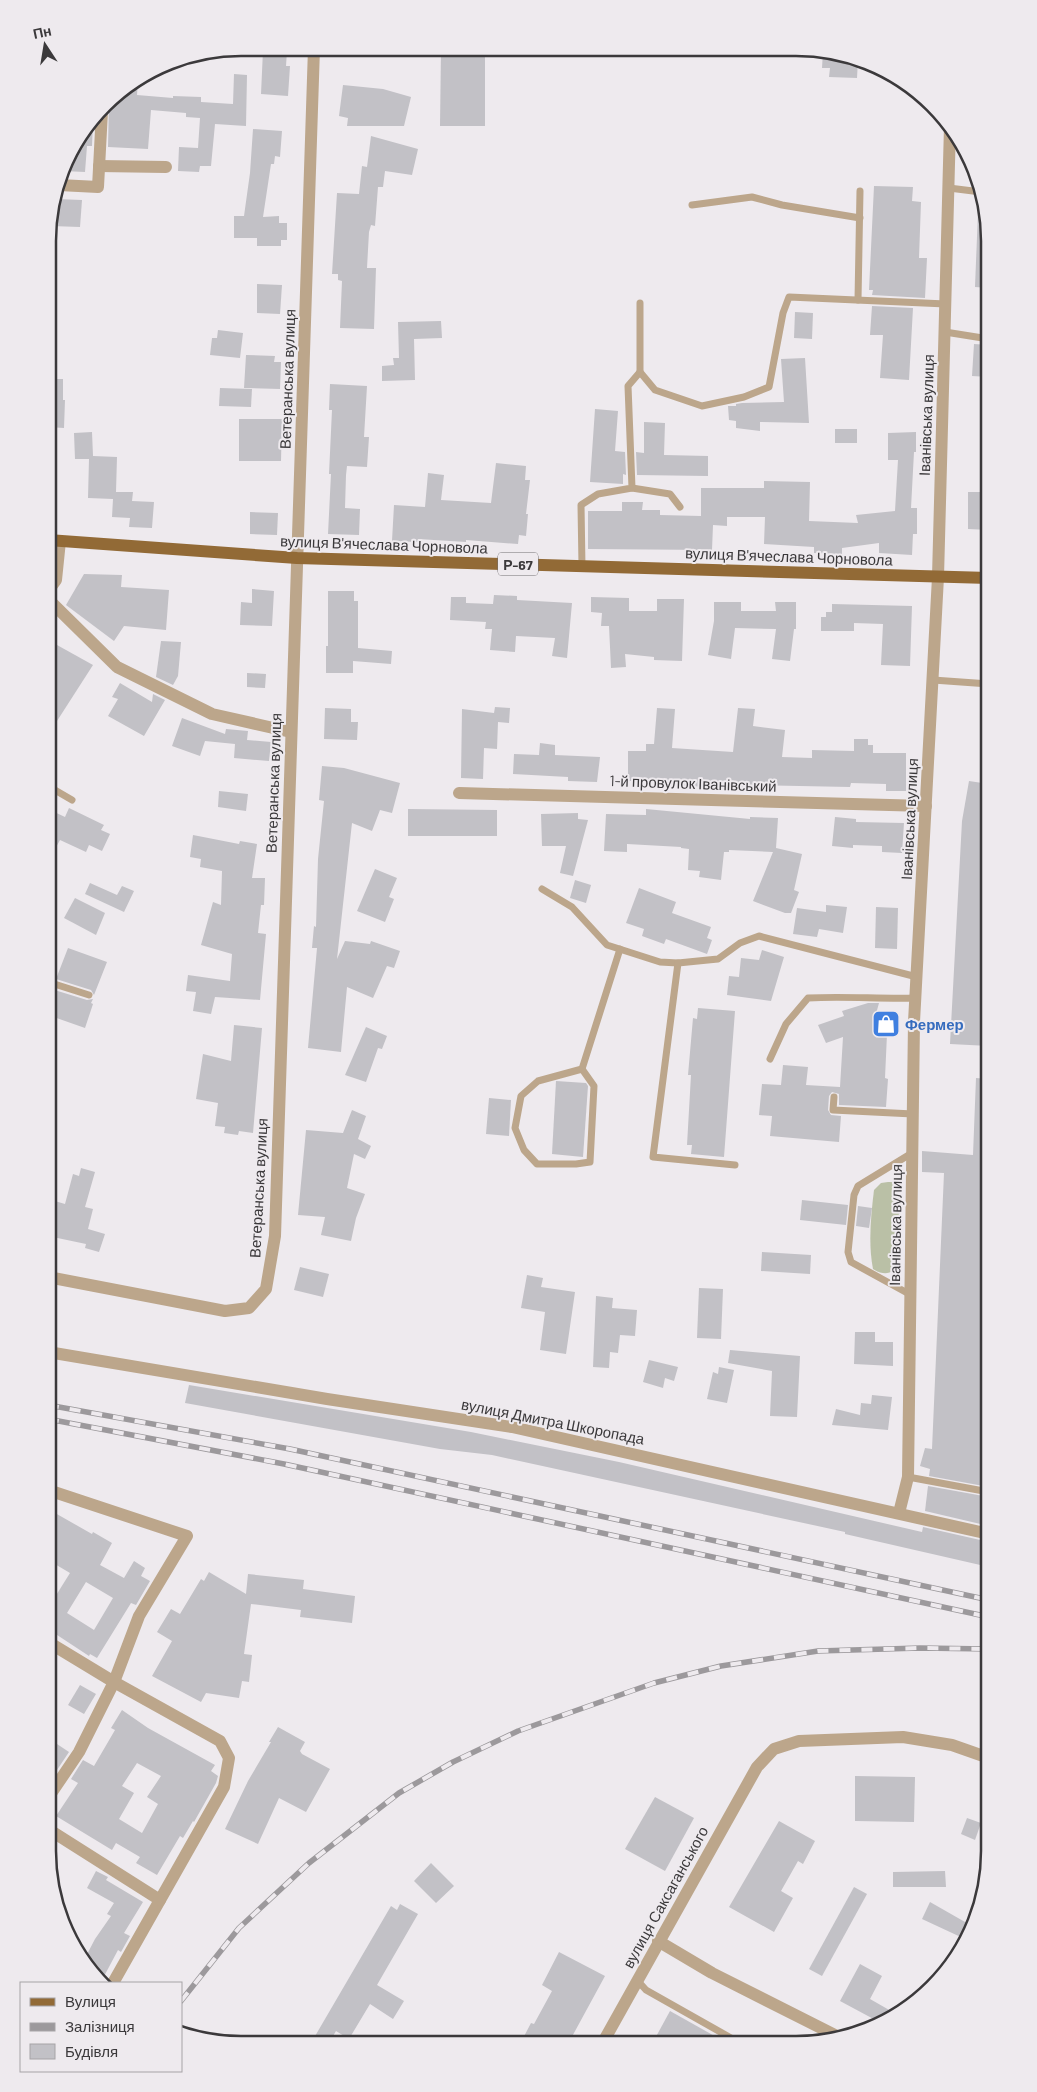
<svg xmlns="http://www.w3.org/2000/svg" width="1037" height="2092" viewBox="0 0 1037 2092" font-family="Barlow,sans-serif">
  <rect width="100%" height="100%" fill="#eeeaee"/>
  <path fill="#bac0a6" d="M888 1182H894L900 1190 898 1261C894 1275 884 1276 873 1269 868 1243 871 1215 874 1190L881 1183Z"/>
  <g fill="#c2c1c6" fill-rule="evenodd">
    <path d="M441 49H485V126H440Z"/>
    <path d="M263 50 287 51 286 66H290L288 96 261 94Z"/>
    <path d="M823 51H833L858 60 857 78 829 77 830 68H822Z"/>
    <path d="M234 74 247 75 246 126 215 124 211 166H200L199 172 178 171 179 147 198 148 200 118 186 117V113L151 110 148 149 108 147 109 101 113 96 138 80 137 95 173 98V96L201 97V102L233 104Z"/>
    <path d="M343 85 383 89 411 97 404 126H347L348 118 339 116Z"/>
    <path d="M93 122 92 146H87L85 172 63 171 68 155Z"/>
    <path d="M253 129 282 131 280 157 275 156 274 164H271L263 217 279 216V223H287V240H281V246H257V238H234V216H244L250 173Z"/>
    <path d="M371 136 418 149 412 175 385 171 383 187H378L375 226 371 225 369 232 367 268H376L374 329 340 328 342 281 338 280V274H332L337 193 359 194 362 166 367 167Z"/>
    <path d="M874 186 913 187 912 201 921 202 919 258H927L925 298 872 295 873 290H869Z"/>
    <path d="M56 199 82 200 80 227 51 226Z"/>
    <path d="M978 212H985L990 241 989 288 975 287Z"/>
    <path d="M257 284 282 285 280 314 257 313Z"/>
    <path d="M872 306 913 308 909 380 880 378 883 335H870Z"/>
    <path d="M795 312 813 313 812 339 794 338Z"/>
    <path d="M441 321 442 338 414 339 415 380 382 381V366L394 365 393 358H399L398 322Z"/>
    <path d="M218 330 243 333 240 358 210 355 212 338H217Z"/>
    <path d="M974 344 989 345V377L972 376Z"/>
    <path d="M246 355 275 356 274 362H281L280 389 244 388Z"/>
    <path d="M805 358 809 423 760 422V431L736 428V421L729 420 728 406H736V404L742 403 784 402 781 359Z"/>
    <path d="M48 379H63V400H65L64 428 48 427Z"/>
    <path d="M330 384 367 386 364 437H369L367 467 347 466 346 475 345 508 360 509 359 535 328 534 331 474H329L332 410H329Z"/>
    <path d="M220 388 252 389 251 407 219 406Z"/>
    <path d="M595 409 618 411 615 451 625 452 626 475 623 474V484L590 482Z"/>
    <path d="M239 419H282L281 461H239Z"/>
    <path d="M644 422 665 423 664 455 708 456V476L637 475 636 452 644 453Z"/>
    <rect x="835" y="429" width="22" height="14"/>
    <path d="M92 432 93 456 117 457 116 492H133L132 501 154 502 152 528 129 527 130 518 112 517 113 499 88 498 89 459H75L74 433Z"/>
    <path d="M916 432V452H914L911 508H917V534H913L912 555 879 553V543L842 548V554L814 553V547L764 544 765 517H727V526L713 525 712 550 588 549V511H622V502H643L642 510H660V515L701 516V488H764V481L810 482 809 521 858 523 856 515 895 511 898 460H888V433Z"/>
    <path d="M496 463 526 466 525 480H530L526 514H528L526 536 519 535 518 544 466 540V542L418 539V542L392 541 394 505 425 507 428 473 444 475 441 500 491 503Z"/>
    <path d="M968 492H989V530L968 529Z"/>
    <path d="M250 512 278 513 277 535 250 534Z"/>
    <path d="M84 574 122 575 121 587 169 590 166 630 124 626 114 641 66 605Z"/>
    <path d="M252 589 274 591 272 626 240 625 241 602 252 603Z"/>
    <path d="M328 591H354V601H358V648L392 651 391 664 353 661V673H326V646H328Z"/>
    <path d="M494 595 517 596V600L572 603 567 658 552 656 555 638 516 636 515 652 490 650 492 629H485L486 622 450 620 451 597H466V603L493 604Z"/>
    <path d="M591 597 629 598V611H657V599H684L682 661 654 660V657L625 654 626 667 611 668 609 626H601L602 613 591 612Z"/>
    <path d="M714 602H741V611H776L775 602H796V629H794L790 661 772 659 776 629 735 628 731 659 708 655 714 621Z"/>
    <path d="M832 604 912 606 910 666 881 665 883 624 854 623V631H821V617H826V612H832Z"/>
    <path d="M48 640 93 665 57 721 48 715Z"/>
    <path d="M161 641 181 642 178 676 173 685 156 677Z"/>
    <path d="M247 673 266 674 265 688 247 687Z"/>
    <path d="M120 683 152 702 153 694 165 700 144 736 108 716 118 699 112 697Z"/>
    <path d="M495 707 510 708 509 723 498 722 497 749 484 748 483 779 461 778 462 709 494 713Z"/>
    <path d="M325 708 351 709V722H358L357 740 324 739Z"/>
    <path d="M657 708 675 709 672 748 733 752 738 708 755 709 753 726 785 730 782 757 812 758V750L854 751V739H868V745H873V753H906V791H886V784L851 783 850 787 749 785 748 788 683 786V781H628V751H646V744H654Z"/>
    <path d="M182 718 225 734 226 729 248 731 247 740 271 742 269 761 234 758 235 744 205 741 200 756 172 746Z"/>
    <path d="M540 743 555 745V755L600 757 597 782 568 781V777L513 774 514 754 539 755Z"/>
    <path d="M322 766 344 768 400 783 392 813 380 810 372 831 352 823 337 959 345 941 370 944 371 941 400 951 394 968 387 966 373 998 347 987 341 1052 308 1048 317 948H312L314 926 316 927 318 859 324 801 319 800Z"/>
    <path d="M969 781 989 784V960L986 1015H989V1046L950 1044 962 821Z"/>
    <path d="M219 791 248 794 246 811 218 807Z"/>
    <path d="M69 808 104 825 101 830 110 834 102 851 89 845 86 852 60 840 48 862V809L65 817Z"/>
    <path d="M408 809 497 810V836H408Z"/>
    <path d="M646 809 750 819V817L778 818 776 848 802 854 794 890 799 892 791 913H785L753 901 773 852 729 850V852H724L721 880 699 877 700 871 688 870 689 849 681 848V847L627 844V852L604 851 606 814 646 815Z"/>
    <path d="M578 813V819L588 820 573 876 560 873 566 846H542L541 814Z"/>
    <path d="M835 817 856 819V822L904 823 902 853 882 852V846L853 845V848L832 846Z"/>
    <path d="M193 835 239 844 240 841 257 844 252 878H265L264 905H261L258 933 266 934 260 1000 215 997 211 1014 193 1011 196 992 186 991 188 975 230 981 232 954 201 945 213 902 221 905 222 871 200 867 201 859 190 857Z"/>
    <path d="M375 869 397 878 389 897 394 899 385 922 357 911Z"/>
    <path d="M575 880 591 885 586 903 570 898Z"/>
    <path d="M90 883 117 895 122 886 134 891 124 912 85 894Z"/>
    <path d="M639 888 676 902 672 913 711 927 707 938 712 940 707 954 666 939 664 944 642 936 644 929 626 923Z"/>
    <path d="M75 898 105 913 96 935 64 918Z"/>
    <path d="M826 905 847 907 843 933 819 929 817 937 793 934 797 908 826 912Z"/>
    <path d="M876 907 898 908 897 949 875 948Z"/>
    <path d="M68 948 107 962 94 995 91 990 56 979Z"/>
    <path d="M762 950 784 957 771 1001 727 995 729 976 739 977 741 958 759 960Z"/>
    <path d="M48 988 87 1000 93 999 91 1003 93 1004 85 1028 48 1015Z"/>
    <path d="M868 1003H879L876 1014H897L895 1034H887L885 1078 888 1079 886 1107 839 1105V1094L832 1092 829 1096 828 1110 831 1115 841 1116 839 1142 770 1136 772 1116 759 1115 762 1084 781 1085 783 1065 808 1067 806 1085 840 1087 843 1037 826 1043 818 1025 844 1016 842 1011Z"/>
    <path d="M698 1008 735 1011 724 1157 691 1154 692 1145H687L691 1075H688L693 1018 697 1019Z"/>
    <path d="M234 1025 262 1028 253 1133 239 1131 238 1135 224 1133 225 1127 215 1126 218 1103 196 1099 203 1054 231 1061Z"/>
    <path d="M366 1027 387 1036 382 1049 378 1048 366 1082 345 1075Z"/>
    <path d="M976 1078 989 1079V1435H984V1462L989 1464V1487L929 1476 930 1469 920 1466 925 1448 932 1449 944 1173 922 1172V1151L973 1155Z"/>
    <path d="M556 1081 586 1083 588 1086 583 1157 552 1154Z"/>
    <path d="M489 1098 511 1100 509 1136 486 1134Z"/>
    <path d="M352 1110 366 1116 358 1139 371 1146 365 1159 354 1154 347 1188 365 1194 356 1218 351 1241 321 1235 325 1217 298 1215 306 1130 343 1133Z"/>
    <path d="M81 1168 95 1172 85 1207 93 1209 88 1229 105 1234 99 1252 85 1248 86 1244 48 1236V1199L65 1204 73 1174 79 1176Z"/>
    <path d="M802 1200 848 1205 846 1225 800 1220Z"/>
    <path d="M858 1206 872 1208 869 1228 856 1226Z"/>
    <path d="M762 1252 811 1255 810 1274 761 1271Z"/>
    <path d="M300 1267 329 1274 323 1297 294 1290Z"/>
    <path d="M527 1275 543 1278 541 1287 575 1292 566 1354 540 1350 545 1312 521 1308Z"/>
    <path d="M699 1288 723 1289 721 1339 697 1338Z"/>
    <path d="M596 1296 613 1298 612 1308 637 1310 635 1336 620 1335 618 1353 610 1352 609 1368 593 1367Z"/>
    <path d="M855 1332H875V1342H893V1366L854 1364Z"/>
    <path d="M730 1350 800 1356 797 1417 770 1416 772 1371 728 1363Z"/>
    <path d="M649 1360 678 1367 674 1381 665 1378 663 1388 643 1382Z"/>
    <path d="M719 1367 734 1370 727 1403 707 1399 713 1372 718 1374Z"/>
    <path d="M189 1385 471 1432 619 1462 922 1532 923 1527 989 1542V1567L845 1534V1532L492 1455 440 1449 185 1403Z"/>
    <path d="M872 1395 892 1397 888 1430 832 1425 836 1409 860 1415 861 1403 871 1404Z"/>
    <path d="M928 1486 989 1497V1526L925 1511Z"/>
    <path d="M48 1509 92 1534 93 1532 112 1543 100 1565 124 1578 134 1561 145 1568 141 1576 150 1581 136 1605 131 1603 97 1658 90 1654 89 1656 48 1629V1593L55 1597 70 1573 48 1560ZM86 1582 113 1598 94 1630 67 1613Z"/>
    <path d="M209 1572 246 1594 248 1574 304 1580 303 1589 355 1596 352 1623 300 1617 301 1610 251 1604 244 1654 252 1655 249 1682 242 1681 239 1698 206 1693 201 1702 152 1676 172 1641 157 1632 171 1609 180 1614 201 1579 204 1581Z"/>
    <path d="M80 1685 96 1694 84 1714 68 1705Z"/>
    <path d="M122 1710 148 1728 215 1765 211 1771 218 1776 216 1783 194 1822 193 1821 183 1838 180 1836 157 1875 136 1863 140 1857 116 1843 112 1850 56 1816 78 1783 71 1779 83 1760 94 1766 115 1730 111 1728ZM137 1763 161 1776 147 1797 158 1804 142 1833 119 1819 134 1793 122 1786Z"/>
    <path d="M278 1727 305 1742 300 1751 302 1754 330 1769 306 1812 279 1798 258 1844 225 1829 248 1781 271 1742H269Z"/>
    <path d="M48 1738 69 1752 57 1770 48 1764Z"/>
    <path d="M855 1776 915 1777 914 1822 855 1821Z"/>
    <path d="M655 1797 694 1818 665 1871 625 1849Z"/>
    <path d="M967 1818 981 1823 975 1840 961 1834Z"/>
    <path d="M779 1821 815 1841 803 1864 798 1861 781 1891 793 1898 774 1932 729 1907Z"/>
    <path d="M431 1863 454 1886 436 1903 414 1881Z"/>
    <path d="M96 1871 108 1877 106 1880 143 1902 124 1933 130 1936 121 1952 118 1950 101 1982 83 1962 95 1939 111 1916 107 1914 114 1903 87 1888Z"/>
    <path d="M945 1871 946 1887H893V1872Z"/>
    <path d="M854 1887 867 1894 822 1976 809 1969Z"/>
    <path d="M930 1902 972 1926 965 1939 922 1919Z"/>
    <path d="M400 1904 418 1914 377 1985 404 2001 393 2019 370 2004 349 2039 336 2031 329 2043H311L391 1906 397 1910Z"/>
    <path d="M559 1952 605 1976 568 2044H520L531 2023 534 2024 552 1991 542 1985Z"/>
    <path d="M860 1964 882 1976 870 1999 898 2015 881 2023 840 2001Z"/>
    <path d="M670 2011 727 2043 728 2044H652Z"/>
  </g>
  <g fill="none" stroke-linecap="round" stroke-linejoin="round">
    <g stroke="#bca68b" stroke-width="7">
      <path d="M949 188 981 192"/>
      <path d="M692 205 752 197 782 205 860 218"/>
      <path d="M858 300 860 191"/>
      <path d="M945 332 989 339"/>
      <path d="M640 372 655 390 702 406 744 397 769 387 783 313 789 297 946 304"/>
      <path d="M632 488 670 494 680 507"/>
      <path d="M582 566 581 505 598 494 632 488 628 386 640 372V303"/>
      <path d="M933 680 989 684"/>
      <path d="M48 786 72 800"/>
      <path d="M542 889 572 907 607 945 660 962 678 963 718 959 740 943 759 936 917 977"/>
      <path d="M678 963 653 1157 735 1165"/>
      <path d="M48 982 89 995"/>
      <path d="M770 1059 786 1024 808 998C844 996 879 999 915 998"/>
      <path d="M582 1069 594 1086 590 1162 576 1164H537L524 1150 515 1128 521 1096 538 1081Z"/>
      <path d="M582 1069 620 949"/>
      <path d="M834 1097 833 1110 913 1114"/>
      <path d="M911 1295 851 1262 848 1252 854 1195 858 1186 912 1153"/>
      <path d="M908 1477 989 1492"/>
      <path d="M637 1980 646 1990 731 2038 733 2044"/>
    </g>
    <g stroke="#bca68b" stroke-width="12">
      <path d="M99 166 166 167"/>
      <path d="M59 185 98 187 102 111"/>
      <path d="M48 591 56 580 60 541"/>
      <path d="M48 599 117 667 212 714 291 732"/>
      <path d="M459 793 926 806"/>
      <path d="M48 1277 225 1311 249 1308 266 1289 275 1236 314 48"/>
      <path d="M48 1352 327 1399 512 1427 989 1534"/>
      <path d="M899 1513 908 1477 914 1022 938 577 950 126"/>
      <path d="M48 1642 114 1682 220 1741 229 1758 224 1787 113 1983"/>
      <path d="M48 1798 79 1752 114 1682 139 1616 187 1536 48 1490"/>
      <path d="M48 1829 160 1900"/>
      <path d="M658 1941 712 1973 839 2037"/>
      <path d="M602 2044 757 1767 774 1749 799 1741 903 1737 952 1745 989 1758"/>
    </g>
    <path stroke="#926a36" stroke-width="12" d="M48 540 297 558 989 578"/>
    <defs>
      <g id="rail">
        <path d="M48 1405 290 1449 989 1600"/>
        <path d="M48 1419 284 1464 989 1617"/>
        <path d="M181 2001 239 1928 309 1863 399 1793 453 1762 518 1731 654 1683 721 1666 818 1651 920 1648 989 1649"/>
      </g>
    </defs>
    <use href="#rail" stroke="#9c999c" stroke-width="5.5"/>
    <use href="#rail" stroke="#eeeaee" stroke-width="4" stroke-dasharray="11" stroke-linecap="butt"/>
  </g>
  <defs>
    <symbol id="shop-square" viewBox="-11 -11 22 22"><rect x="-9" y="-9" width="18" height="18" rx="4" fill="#3f7fe0" stroke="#eeeaee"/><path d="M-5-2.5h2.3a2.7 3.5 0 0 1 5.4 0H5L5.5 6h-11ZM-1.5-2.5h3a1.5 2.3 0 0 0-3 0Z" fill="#fff"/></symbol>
  </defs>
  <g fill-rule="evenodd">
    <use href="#shop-square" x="870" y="1008" width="32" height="32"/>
  </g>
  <g text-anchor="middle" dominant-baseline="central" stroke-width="4" stroke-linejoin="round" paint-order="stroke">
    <rect fill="#eeeaee" stroke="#716e71" stroke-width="1" x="498" y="552.5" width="40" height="23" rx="4"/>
    <g font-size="14" font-weight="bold" fill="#3b393b">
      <text x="518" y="564">Р-67</text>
    </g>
    <g font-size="15" fill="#3b393b" stroke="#eeeaee">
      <text transform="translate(287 379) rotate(-88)">Ветеранська вулиця</text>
      <text transform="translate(926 415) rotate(-88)">Іванівська вулиця</text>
      <text transform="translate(384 544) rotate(2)">вулиця В'ячеслава Чорновола</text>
      <text transform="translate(789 556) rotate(2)">вулиця В'ячеслава Чорновола</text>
      <text transform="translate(273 783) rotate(-88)">Ветеранська вулиця</text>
      <text transform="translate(693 783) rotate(2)">1-й провулок Іванівський</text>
      <text transform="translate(909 819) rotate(-87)">Іванівська вулиця</text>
      <text transform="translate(258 1188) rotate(-87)">Ветеранська вулиця</text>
      <text transform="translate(895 1225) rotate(-89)">Іванівська вулиця</text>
      <text transform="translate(553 1421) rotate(11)">вулиця Дмитра Шкоропада</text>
      <text transform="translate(665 1897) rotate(-61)">вулиця Саксаганського</text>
    </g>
    <g font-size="15" font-weight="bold" fill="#366cbe" stroke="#eeeaee" text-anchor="start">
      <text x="905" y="1024">Фермер</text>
    </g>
  </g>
  <path d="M0 0H1037V2092H0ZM241 56H796A185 185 0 0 1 981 241V1851A185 185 0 0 1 796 2036H241A185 185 0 0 1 56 1851V241A185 185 0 0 1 241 56Z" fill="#eeeaee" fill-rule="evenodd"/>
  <path fill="none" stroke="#3b393b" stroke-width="2.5" d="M241 56H796A185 185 0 0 1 981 241V1851A185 185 0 0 1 796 2036H241A185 185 0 0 1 56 1851V241A185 185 0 0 1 241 56Z"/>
  <rect x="20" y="1982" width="162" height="90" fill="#eeeaee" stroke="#a6a3a6"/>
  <rect x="30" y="1998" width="25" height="8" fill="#926a36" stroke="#a6a3a6"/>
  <text x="65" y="2007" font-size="15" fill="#3b393b">Вулиця</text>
  <rect x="30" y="2023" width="25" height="8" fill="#9c999c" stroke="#a6a3a6"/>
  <text x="65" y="2032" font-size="15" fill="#3b393b">Залізниця</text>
  <rect x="30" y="2044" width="25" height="15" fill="#c2c1c6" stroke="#a6a3a6"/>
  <text x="65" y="2057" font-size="15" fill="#3b393b">Будівля</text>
  <g transform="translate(45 45) rotate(348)" stroke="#eeeaee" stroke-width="4" paint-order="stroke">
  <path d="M0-4L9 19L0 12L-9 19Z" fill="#3b393b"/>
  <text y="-8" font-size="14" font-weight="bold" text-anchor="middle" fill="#3b393b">Пн</text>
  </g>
</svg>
